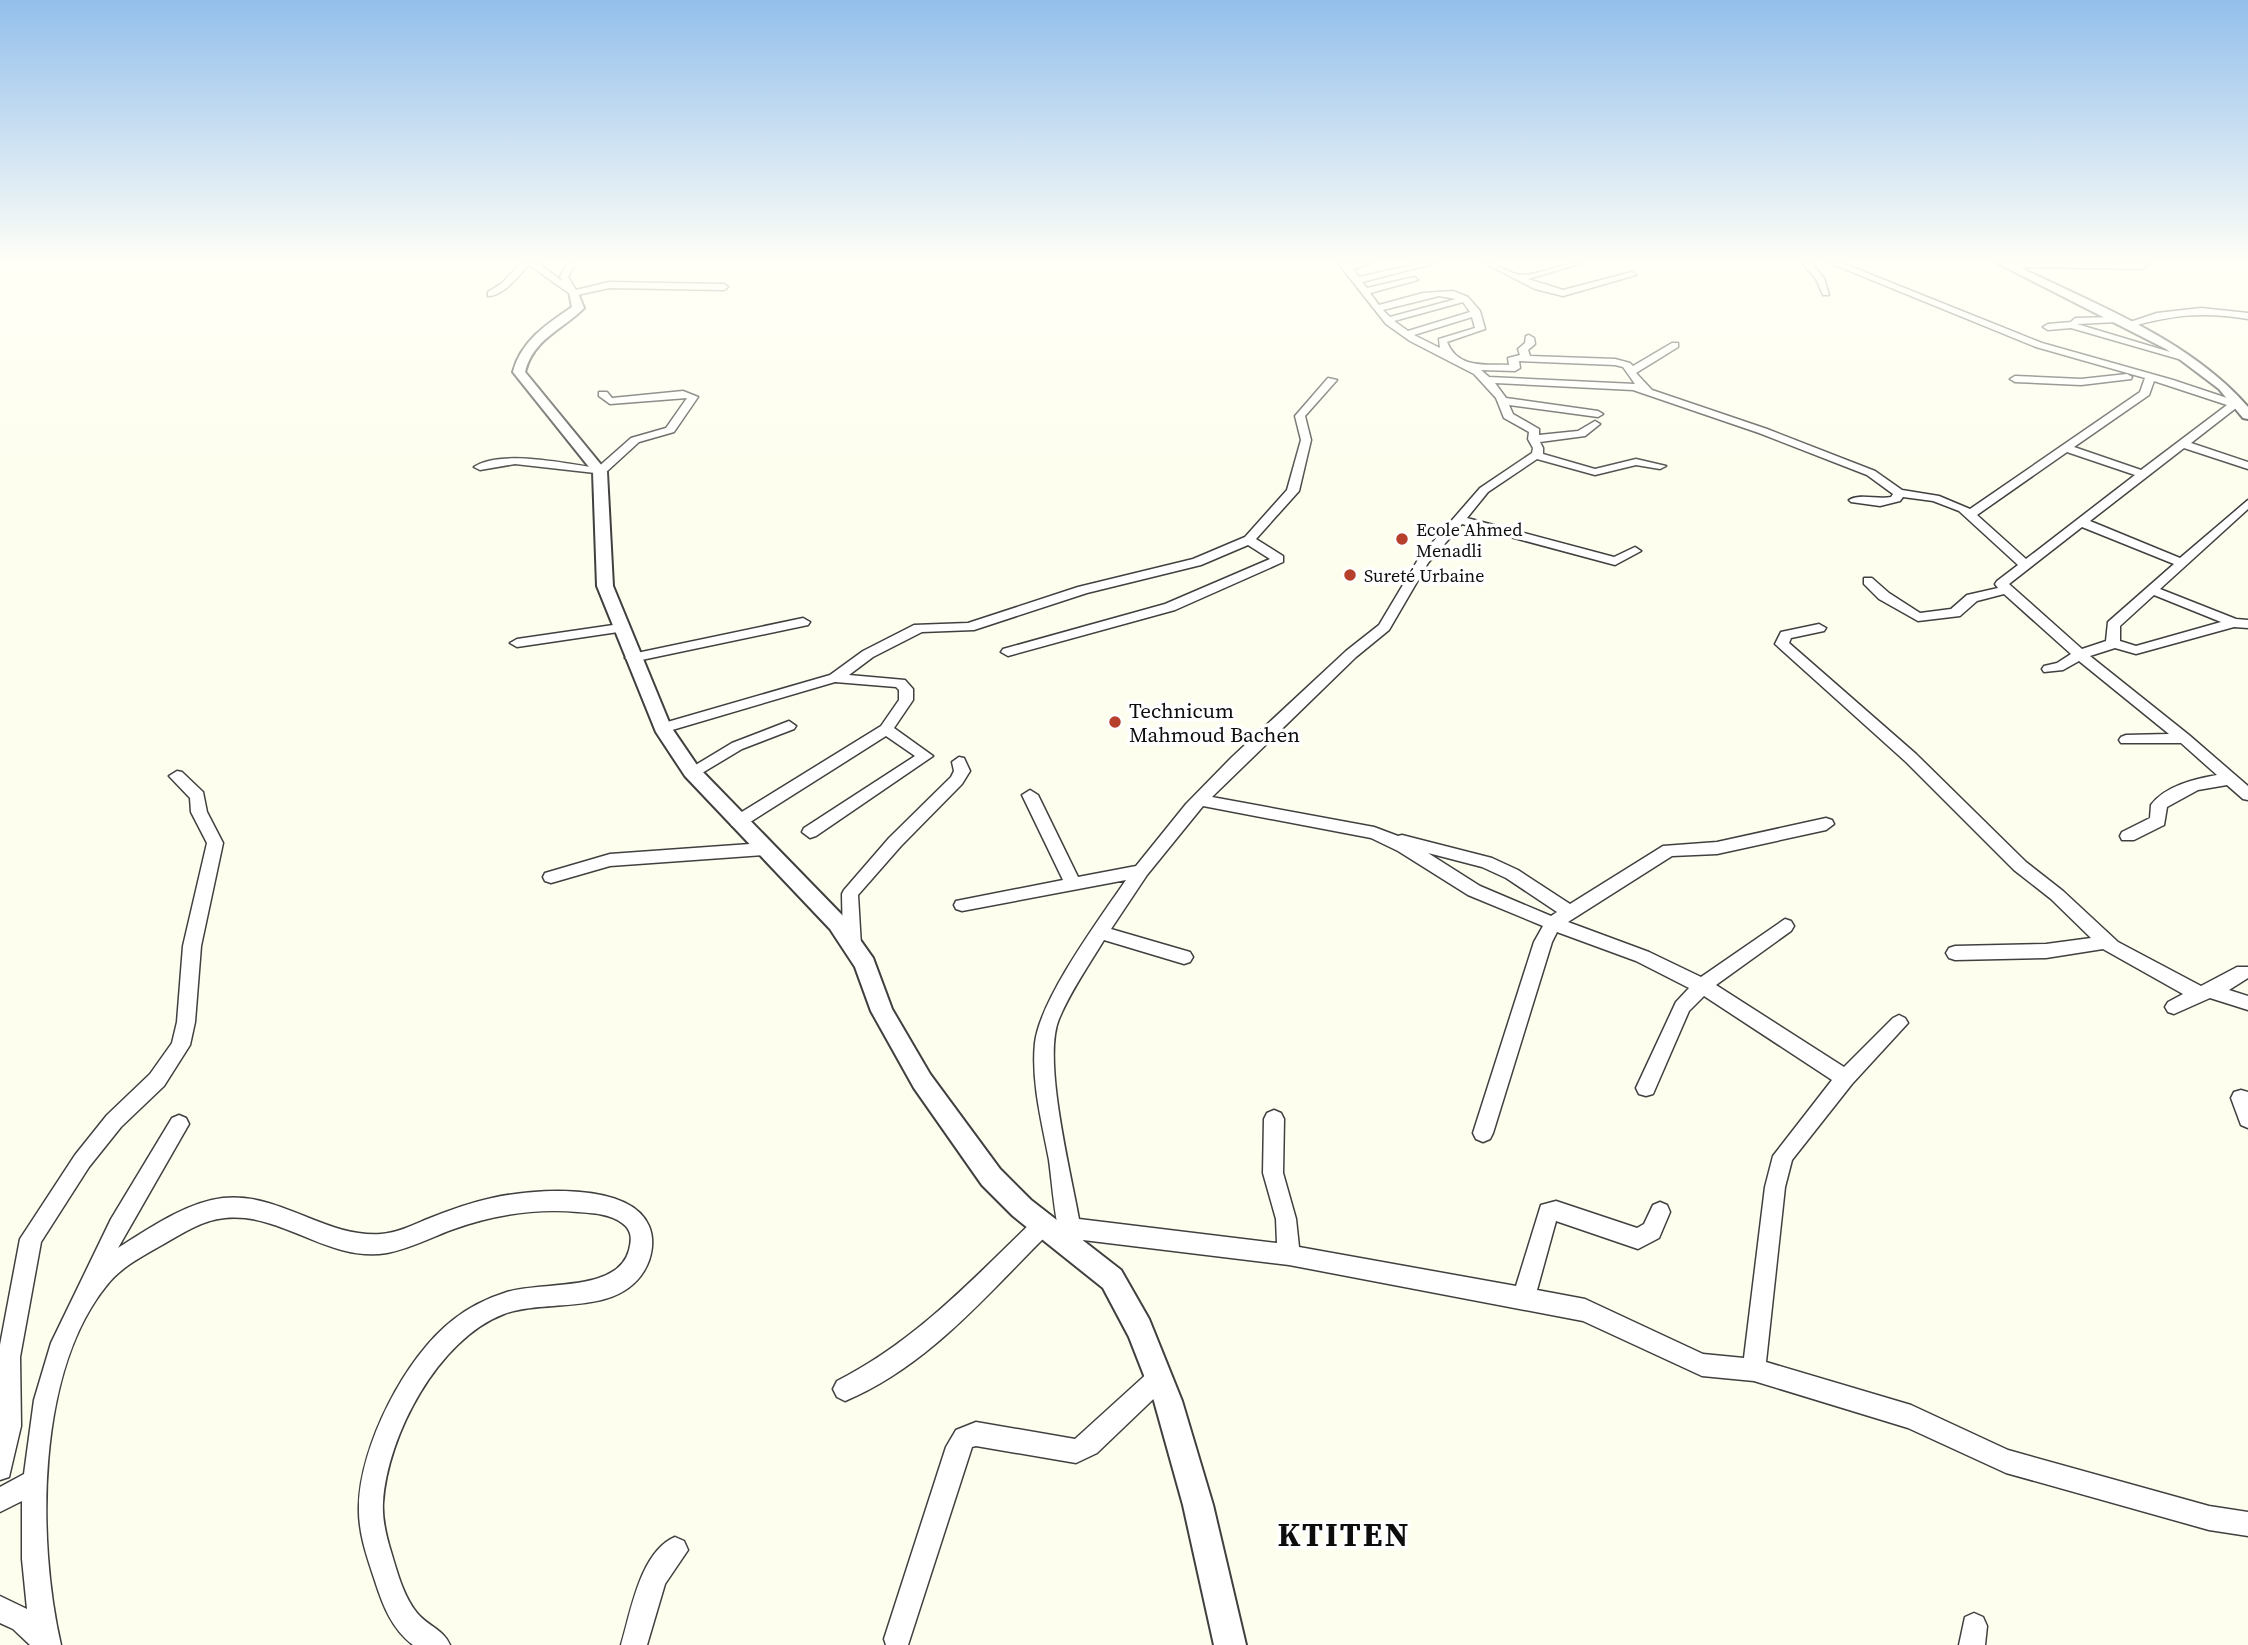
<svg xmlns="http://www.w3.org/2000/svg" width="2248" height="1645" viewBox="0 0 2248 1645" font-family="'Source Serif 4',serif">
  <rect width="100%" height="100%" fill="#fefeee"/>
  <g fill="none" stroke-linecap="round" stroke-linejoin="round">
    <defs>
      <g id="minor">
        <path d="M521 263H538L562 281 560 277 568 263H576L568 277 576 290 609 282 724 284 728 287 724 290 609 288 573 296 529 265C518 276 504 296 488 296V292L502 283Z"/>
        <path d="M1338 263H1372L1353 269 1359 277 1420 263H1436L1362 282 1367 288 1414 277 1418 280 1370 293 1379 305 1423 293 1453 291 1468 297 1480 311 1485 329 1447 342C1458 369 1485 364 1509 365L1508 358 1520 355 1518 349 1525 343 1526 336 1529 335 1534 338 1535 344 1528 350 1530 356 1615 359 1630 363 1633 366 1672 343H1678V347L1636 373 1652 390 1767 429 1875 471 1902 490 1939 496 1970 509 2140 392 2145 378 2036 347 1830 263H1842L2042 343 2173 380 2245 404V408H2236L2191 443 2248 462V469L2184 448 2090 521 2180 558 2248 500V509L2160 589 2236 619 2248 620V628L2234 627 2136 654 2115 648 2090 656 2189 735 2248 786V800L2243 799 2227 785 2198 790 2167 807 2164 825 2134 840H2122L2120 836 2122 832 2150 818 2151 805C2165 786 2194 779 2217 775L2181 743H2121L2119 740 2121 737 2126 735 2169 734 2079 661 2063 670 2044 672 2042 669 2044 666 2057 663 2071 654 2004 594 1977 601 1960 616 1918 621 1879 599 1864 584V578H1872L1889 593 1920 613 1951 609 1967 595 1998 588 1995 584 1997 581 2018 565 1959 511 1933 501 1903 497 1900 501 1880 506 1851 502 1849 500C1860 493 1878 500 1891 497L1893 494 1867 475 1759 433 1633 390 1495 383 1506 398 1598 411 1603 414 1598 417 1509 405 1513 414 1539 429V435L1578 431 1595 421 1600 424 1585 436 1540 442 1543 448V454L1595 469 1636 459 1666 466 1660 469 1636 465 1595 475 1537 459 1488 492 1467 518 1614 557 1635 547 1641 551 1615 565 1462 524 1428 563 1389 630 1356 657 1212 797 1374 827 1398 836 1402 835 1492 858 1518 870 1570 904 1663 846 1717 842 1826 818 1832 820 1834 824 1826 830 1717 854 1672 856 1568 922 1649 952 1701 977 1785 919 1791 921 1794 926 1791 931 1716 985 1844 1067 1893 1018 1899 1015 1905 1018 1908 1023 1852 1084 1792 1160 1785 1187 1766 1362 1911 1405 2008 1450 2209 1506 2248 1512V1536L2209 1530 2006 1473 1908 1428 1754 1381 1702 1376 1583 1321 1289 1265 1083 1240 1085 1248 1082 1255 1074 1258 1066 1255C1055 1229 1053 1189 1049 1160 1042 1123 1031 1081 1035 1043 1040 999 1100 918 1126 880L962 911 956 909 954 905 956 901 1063 880 1022 795 1030 790 1038 795 1078 877 1136 866 1186 804 1232 757 1346 651 1379 625 1419 558 1480 488 1532 453 1533 448 1528 439 1529 432 1504 418 1496 398 1474 374 1410 341 1386 324ZM1439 296 1456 299 1390 317 1383 310ZM1463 302 1470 312 1408 331 1394 321ZM1472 317 1475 328 1439 339 1440 348 1414 335ZM1519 361 1615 365 1623 367 1635 384 1489 377 1481 370 1515 371 1520 368ZM2154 381 2227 405 2141 470 2074 447 2149 395ZM2067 452 2135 475 2026 559 1977 515ZM2082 527 2174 564 2108 622 2106 641 2082 649 2009 584ZM2154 595 2221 622 2136 646 2120 641V626ZM1203 806 1371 838 1398 851 1468 895 1543 926 1534 942 1473 1133 1476 1139 1483 1142 1490 1139 1493 1133 1552 942 1557 932 1636 961 1689 988 1676 1002 1636 1088 1639 1094 1646 1096 1653 1094 1689 1011 1704 996 1832 1080 1773 1156 1765 1187 1744 1358 1703 1354 1585 1299 1537 1290 1556 1221 1638 1249 1659 1238 1670 1212 1667 1205 1660 1202 1653 1205 1644 1224 1637 1228 1556 1201 1541 1205 1516 1286 1299 1247 1296 1219 1283 1173 1284 1119 1281 1113 1274 1110 1267 1113 1264 1119 1263 1173 1276 1219 1277 1243 1079 1219C1071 1173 1042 1059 1059 1019 1070 992 1089 965 1104 940L1184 964 1190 962 1193 957 1190 952 1111 929 1147 875ZM1428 853 1482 867 1506 878 1557 912 1551 916 1480 886Z"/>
        <path d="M1484 263C1500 263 1508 274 1521 275 1536 276 1562 263 1582 263L1528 279 1563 290 1632 272 1636 275 1563 296 1535 289Z"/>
        <path d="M1802 263H1811L1824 278 1829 295H1823L1816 279Z"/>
        <path d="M2021 263H2150L2142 269 2027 267 2013 271V267Z"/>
        <path d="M2201 308 2248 313V319C2201 311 2171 315 2126 328L2121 325 2157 313Z"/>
        <path d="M2115 317 2120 320 2118 322 2077 324 2190 358 2182 360 2071 328 2048 330 2043 327 2048 324 2071 322 2075 318Z"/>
        <path d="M2127 374 2132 377 2131 379 2081 385 2015 382 2010 379 2015 376 2081 379Z"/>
        <path d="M1328 378 1337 380 1305 416 1311 440 1299 491 1256 539 1283 556V562L1175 610 1008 656 1001 652 1003 649 1165 604 1270 559 1248 545 1201 565 1087 593 974 630 922 632 873 657 849 675 905 680 913 689V700L894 728 933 756 816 836 810 838 802 832 804 828 915 756 886 736 744 826H732L730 822 732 818 881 726 899 700V690L896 687 835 682 662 733 655 728 657 725 830 675 863 651 914 625 968 623 1078 587 1193 559 1245 537 1287 490 1301 440 1295 416Z"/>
        <path d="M683 391 698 397 674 432 639 442 604 474 515 464 480 470 474 467C500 449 567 464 597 468L631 438 666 428 687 398 610 404 599 396V392H607L612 398Z"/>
        <path d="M803 618 810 622 808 625 632 662 625 658 632 654Z"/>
        <path d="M620 624 627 628 625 631 517 647 510 643 517 639Z"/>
        <path d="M1819 624 1826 628 1824 631 1791 638 1789 643 1916 754 2026 862 2063 891 2118 942 2201 986 2237 967H2248V978L2229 990 2248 996V1010L2210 998 2174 1014 2168 1012 2165 1007 2168 1002 2183 994 2103 949 2046 958 1955 960 1949 958 1946 953 1949 948 1955 946 2046 944 2091 938 2051 899 2014 870 1906 762 1775 644 1781 632Z"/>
        <path d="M789 721 796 726 794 729 742 749 697 776H687L684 772 732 743Z"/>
        <path d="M959 757 964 758 970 771 962 784 901 846 858 895 861 946 858 951 852 953 846 951 843 946 842 894 844 890 889 838 951 777 954 771 952 762Z"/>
        <path d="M177 771 182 772 203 792 207 812 223 843 201 946 195 1022 190 1045 164 1086 121 1127 89 1167 41 1242 20 1357 21 1426 9 1477 0 1480V1345L20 1239 75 1155 107 1115 150 1074 172 1043 177 1022 183 946 207 843 191 812 190 798 169 776Z"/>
        <path d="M764 843 772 849 764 855 610 866 551 883 545 881 543 877 545 873 610 854Z"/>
        <path d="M2241 1090 2248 1092V1128L2241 1125 2231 1098 2234 1092Z"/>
        <path d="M179 1115 186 1118 189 1124 118 1248C148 1229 187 1202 223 1198 280 1192 325 1238 381 1234 396 1233 411 1226 425 1220 447 1211 469 1203 492 1198 531 1189 630 1181 649 1226 655 1240 652 1258 644 1271 616 1317 547 1298 504 1314 438 1339 387 1436 383 1503 382 1521 387 1539 392 1555 398 1575 404 1597 417 1613 428 1626 444 1630 450 1645H413C392 1629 383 1606 375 1581 367 1557 358 1532 359 1506 360 1446 405 1357 453 1320 469 1307 488 1298 507 1292 541 1281 618 1293 629 1250 632 1239 632 1230 622 1223 611 1214 592 1213 578 1212 535 1208 492 1215 451 1230 430 1238 409 1249 387 1253 329 1263 282 1212 225 1218 202 1220 181 1234 162 1245 143 1256 121 1267 107 1285 36 1372 37 1541 61 1645H30L13 1629 0 1623V1596L27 1609 22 1559V1501L0 1512V1487L24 1474 34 1400 51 1343 111 1219 172 1118Z"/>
        <path d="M1044 1214 1051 1217 1054 1224 1051 1231C988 1293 929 1366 845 1401L837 1397 833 1389 837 1381C916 1341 974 1278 1037 1217Z"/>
        <path d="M1159 1367 1167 1370 1170 1378 1167 1386 1097 1453 1076 1463 976 1446 972 1447 908 1645H886L884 1639 946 1447 956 1430 976 1422 1075 1439 1151 1370Z"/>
        <path d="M675 1537 684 1541 688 1550 665 1584 647 1645H621C631 1612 640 1552 675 1537Z"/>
        <path d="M1974 1613 1983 1617 1987 1626 1985 1645H1959L1965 1617Z"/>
      </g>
      <g id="tertiary">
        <path d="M1997 263H2011C2092 304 2187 337 2248 407V419L2243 418 2219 389 2166 349Z"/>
        <path d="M569 291H577L584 308C562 330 533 339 525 372L607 472 613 586 671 727 699 768 844 917 873 958 892 1009 930 1074 1000 1169 1031 1200 1121 1270 1149 1319 1182 1401 1213 1505 1246 1645H1214L1183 1505 1154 1401 1129 1337 1103 1288 1013 1216 982 1185 914 1088 871 1011 855 967 830 929 685 776 656 732 597 586 593 472 513 372C521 341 547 324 572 307Z"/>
      </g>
    </defs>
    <use href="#minor" stroke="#404040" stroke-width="3"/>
    <use href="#tertiary" stroke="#404040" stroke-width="4"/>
    <use href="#minor" fill="#fff" fill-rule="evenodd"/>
    <use href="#tertiary" fill="#fff" fill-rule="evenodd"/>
  </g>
  <linearGradient id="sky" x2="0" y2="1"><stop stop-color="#93bfec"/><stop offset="0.53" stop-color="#fffff7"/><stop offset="1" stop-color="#fffff7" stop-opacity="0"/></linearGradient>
  <rect width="2248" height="494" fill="url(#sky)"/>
  <g fill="#b6402c" stroke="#fff" stroke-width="2.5">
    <circle cx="1402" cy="539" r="7"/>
    <circle cx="1350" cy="575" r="7"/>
    <circle cx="1115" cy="722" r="7"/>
  </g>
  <g text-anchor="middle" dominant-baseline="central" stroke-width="7" stroke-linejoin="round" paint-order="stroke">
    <g font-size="18" fill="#0d0d0d" stroke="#fff" text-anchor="start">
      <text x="1416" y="529">Ecole Ahmed<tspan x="1416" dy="21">Menadli</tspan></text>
      <text x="1364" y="575">Sureté Urbaine</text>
    </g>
    <g font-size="21" fill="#0d0d0d" stroke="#fff" text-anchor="start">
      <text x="1129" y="710">Technicum<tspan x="1129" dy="24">Mahmoud Bachen</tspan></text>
    </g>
    <g font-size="33" font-weight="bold" letter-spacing="2" fill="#0d0d0d" stroke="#fff">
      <text x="1344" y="1534">KTITEN</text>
    </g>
  </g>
</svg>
